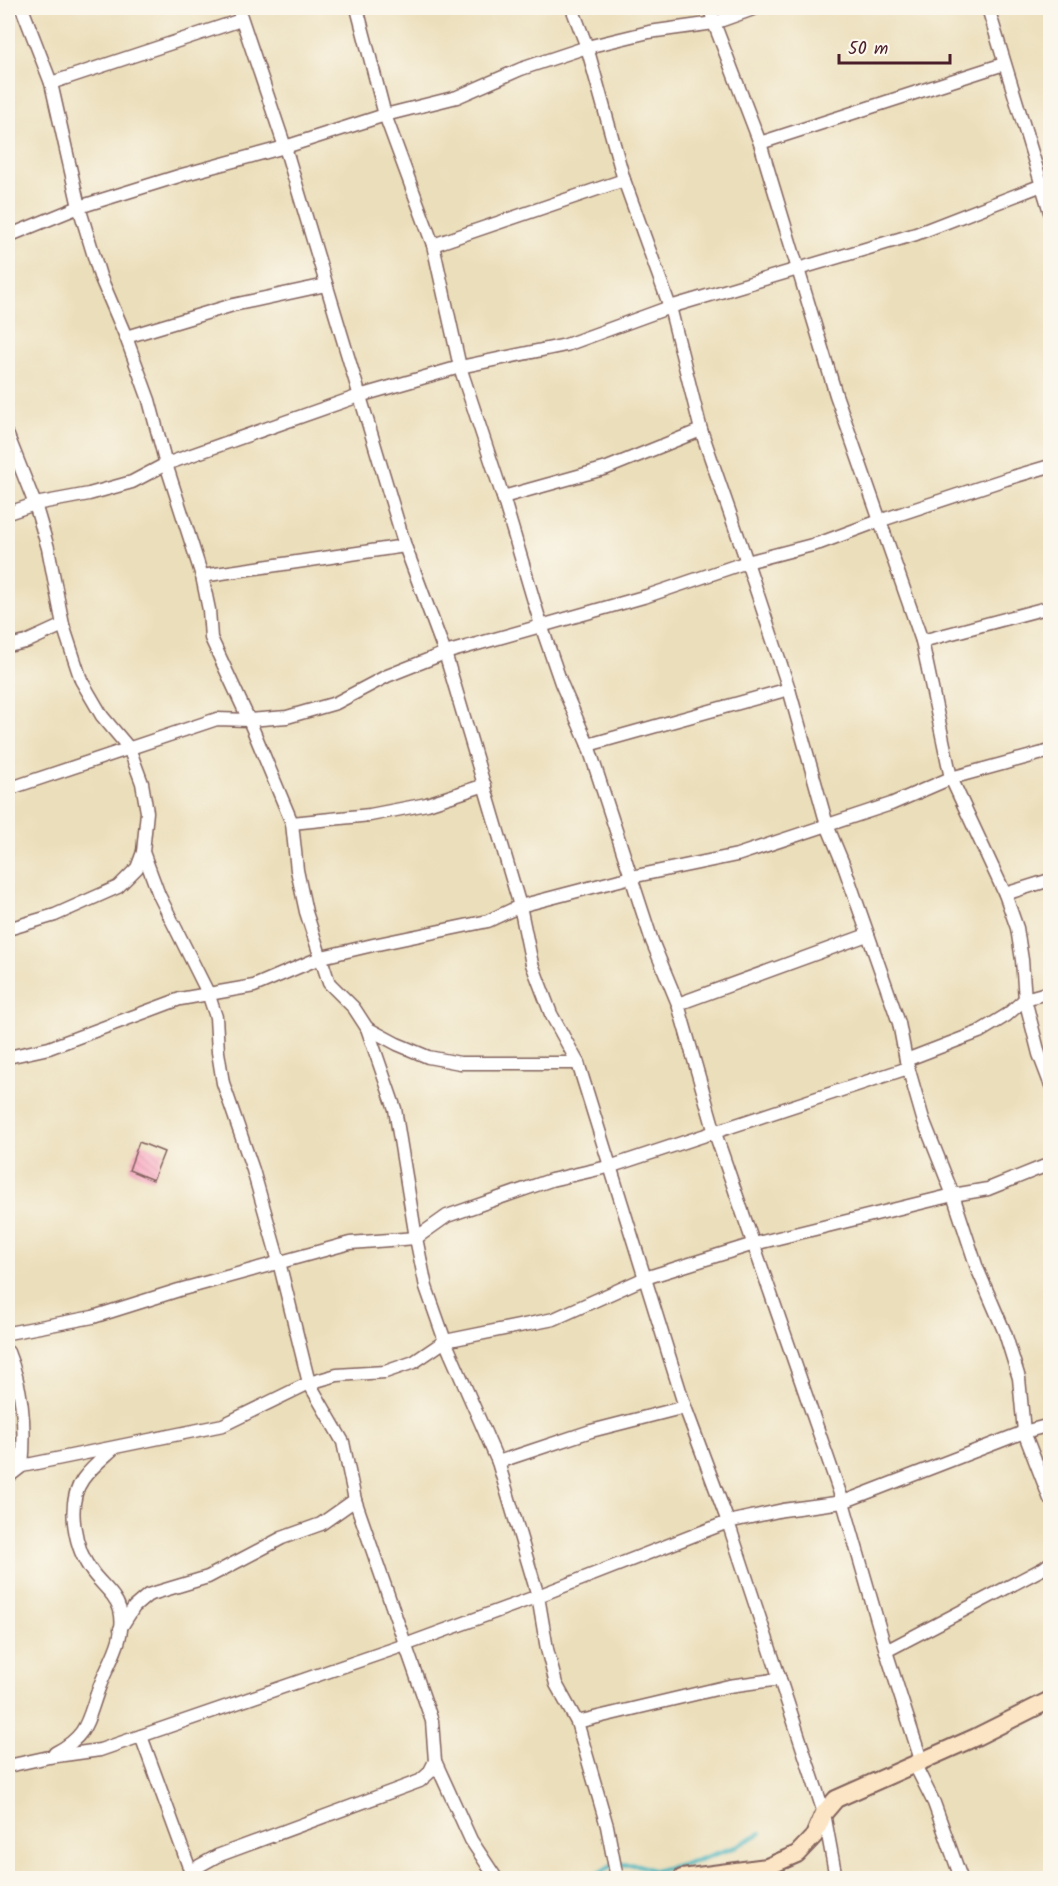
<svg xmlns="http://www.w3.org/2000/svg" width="1058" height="1886" viewBox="0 0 1058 1886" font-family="Kalam,sans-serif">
  <defs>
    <pattern id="building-back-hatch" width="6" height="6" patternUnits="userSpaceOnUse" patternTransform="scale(1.5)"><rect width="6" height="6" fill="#faa4c0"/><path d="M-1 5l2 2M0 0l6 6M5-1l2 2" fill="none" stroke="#cc859c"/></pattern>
  </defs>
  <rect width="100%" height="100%" fill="#fbf7ec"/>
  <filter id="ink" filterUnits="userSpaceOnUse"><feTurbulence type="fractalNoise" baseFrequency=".0167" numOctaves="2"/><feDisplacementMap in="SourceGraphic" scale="12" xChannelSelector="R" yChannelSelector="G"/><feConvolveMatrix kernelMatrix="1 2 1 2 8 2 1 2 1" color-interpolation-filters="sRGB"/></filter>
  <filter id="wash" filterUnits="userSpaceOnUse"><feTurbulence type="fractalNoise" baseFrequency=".008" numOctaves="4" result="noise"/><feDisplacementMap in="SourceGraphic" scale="24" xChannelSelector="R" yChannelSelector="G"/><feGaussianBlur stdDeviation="1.35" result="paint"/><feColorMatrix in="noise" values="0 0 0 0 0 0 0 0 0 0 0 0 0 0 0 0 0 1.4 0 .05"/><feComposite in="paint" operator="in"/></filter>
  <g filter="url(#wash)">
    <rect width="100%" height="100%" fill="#ebdeba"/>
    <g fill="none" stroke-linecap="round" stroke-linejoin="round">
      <path stroke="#43b3bc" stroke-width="4.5" d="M527 1878H580L597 1874 614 1864 638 1865 655 1871 695 1861 733 1848 761 1833"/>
    </g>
    <g id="blocks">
      <path fill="url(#building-back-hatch)" d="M139 1142 164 1152 153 1180 129 1170Z"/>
    </g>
  </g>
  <g filter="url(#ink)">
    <use href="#blocks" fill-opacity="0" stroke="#82625d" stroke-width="1.5"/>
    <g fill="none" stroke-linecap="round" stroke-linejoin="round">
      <defs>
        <g id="street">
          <path d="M22 8 51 83 79 207 100 276 126 337 149 400 166 464 202 576 209 610 211 638 249 720 292 823 297 870 306 912 329 983 354 1008 367 1028 395 1109 416 1238 426 1287 445 1341 498 1462 538 1596 547 1649 556 1684 577 1722 607 1826 617 1878"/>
          <path d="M238 8 285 147 405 546 445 653 520 906 532 964 551 1014 578 1063 685 1407 728 1522 824 1813 836 1878"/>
          <path d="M357 8 385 115 433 245 460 367 503 497 541 625 561 683 588 745 652 941 678 1004 715 1133 843 1502 886 1651 921 1760"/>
          <path d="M572 8 587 47 624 180 670 307 701 430 747 562 789 689 827 825 844 866 899 1023 906 1060 923 1119 953 1195 977 1268 1005 1333 1019 1378 1024 1432 1050 1499"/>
          <path d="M710 8 714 23 760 143 836 395 922 641 951 778 1005 894 1017 928 1022 960 1025 999 1039 1054 1050 1083"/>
          <path d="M988 8 1050 212"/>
          <path d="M51 83 241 20"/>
          <path d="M760 143 1004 64"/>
          <path d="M8 236 79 207 182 175 285 147 385 115 457 97 521 69 587 47 649 32 714 23 756 8"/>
          <path d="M433 245 624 180"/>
          <path d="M126 337 233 305 326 285"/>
          <path d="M8 436 35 504 48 548 63 625 81 680 102 716 129 748 142 783 147 812 143 852 159 895 208 993 216 1017 218 1052 223 1083 253 1170 279 1262 309 1383 343 1442 355 1500 432 1721 435 1761 471 1840 496 1878"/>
          <path d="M503 497 607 468 701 430"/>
          <path d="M8 513 35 504 89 494 132 482 166 464 359 396 460 367 566 345 670 307 916 234 1050 182"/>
          <path d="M202 576 405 546"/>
          <path d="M922 641 1050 607"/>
          <path d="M8 646 26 642 63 625"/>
          <path d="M588 745 789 689"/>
          <path d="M8 789 217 719 249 720 287 717 336 703 387 676 445 653 647 596 747 562 820 543 879 521 1006 479 1050 466"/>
          <path d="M292 823 370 815 427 804 485 785"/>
          <path d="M1005 894 1050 880"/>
          <path d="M8 929 55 915 118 887 137 868 143 852"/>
          <path d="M678 1004 867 935"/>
          <path d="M367 1028 397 1044 428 1057 460 1063H578"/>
          <path d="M8 1057 49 1048 180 999 254 986 322 957 373 945 488 921 520 906 631 877 737 855 891 804 951 778 1050 751"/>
          <path d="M906 1060 979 1032 1007 1015 1025 999 1050 992"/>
          <path d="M8 1333 93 1317 179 1290 350 1243 416 1238 447 1216 551 1180 612 1166 908 1068"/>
          <path d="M8 1352C23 1389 26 1426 22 1466"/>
          <path d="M498 1462 591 1431 685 1407"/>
          <path d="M8 1477 22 1466 223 1425 309 1383 337 1375 385 1372 414 1362 445 1341 554 1319 645 1278 754 1244 953 1195 988 1189 1050 1164"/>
          <path d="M120 1629 134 1607 148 1595 208 1577 282 1538 321 1524 355 1500"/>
          <path d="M886 1651 1044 1568 1050 1563"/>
          <path d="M577 1722 729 1686 780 1679"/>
          <path d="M141 1736 193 1878"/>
          <path d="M55 1753C89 1735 87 1720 99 1688 108 1663 127 1638 120 1610 116 1595 102 1585 93 1573 75 1550 65 1504 83 1479 91 1468 102 1459 112 1450"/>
          <path d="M914 1763 934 1803 961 1878"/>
          <path d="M8 1766 49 1757 100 1750 405 1645 538 1596 728 1522 783 1510 843 1502 1024 1432 1050 1425"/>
          <path d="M193 1877 199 1866 217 1856 420 1781 429 1773 435 1761"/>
        </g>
        <path id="secondary" d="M682 1878 767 1867 797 1854 814 1836 824 1813 836 1799 976 1737 1050 1700"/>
      </defs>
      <use href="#street" stroke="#82625d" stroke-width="15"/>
      <use href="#secondary" stroke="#82625d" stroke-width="20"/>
      <use href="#street" stroke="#fff" stroke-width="12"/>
      <use href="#secondary" stroke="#fce5c4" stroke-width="16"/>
    </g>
  </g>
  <rect width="1058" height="1886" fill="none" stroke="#fbf7ec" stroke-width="30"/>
  <path d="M839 54v9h111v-9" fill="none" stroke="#4a1f2b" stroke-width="3"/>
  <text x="848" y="54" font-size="18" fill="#4a1f2b" stroke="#fbf7ec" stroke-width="4.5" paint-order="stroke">50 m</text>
</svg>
